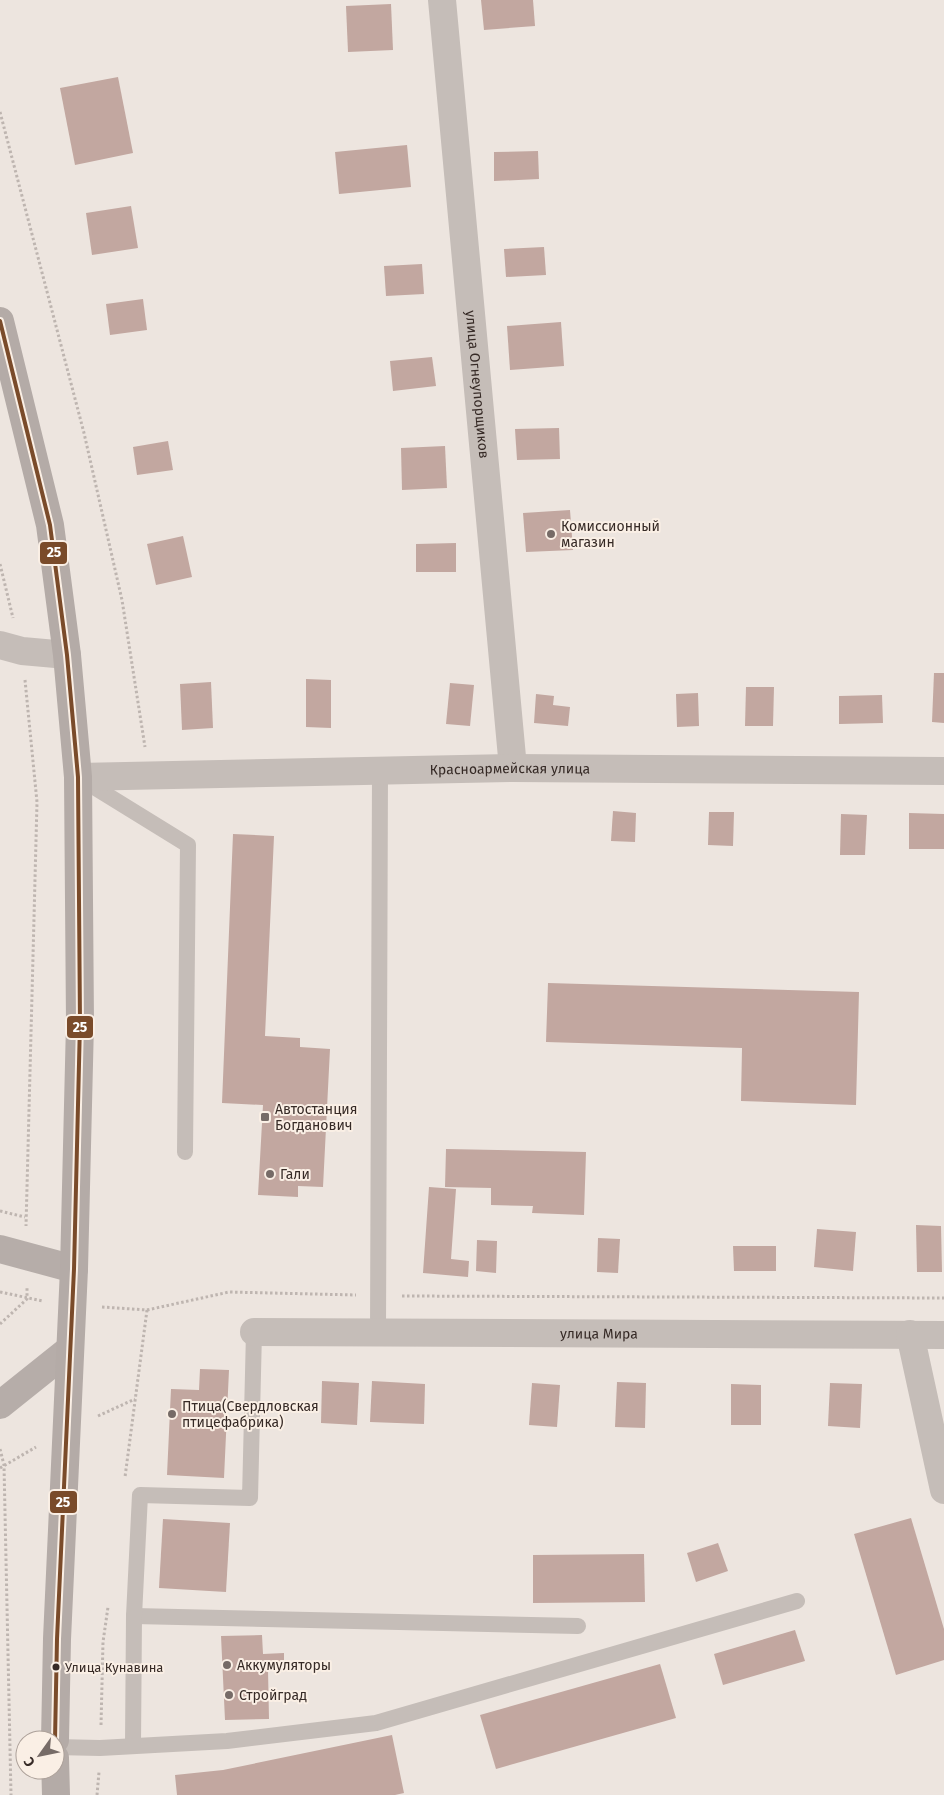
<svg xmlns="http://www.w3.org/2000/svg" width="944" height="1795" viewBox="0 0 944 1795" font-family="'Fira Sans',sans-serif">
  <rect width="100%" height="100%" fill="#ede5df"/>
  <g fill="#c2a7a0">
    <path d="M481 0H533L535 26 484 30Z"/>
    <path d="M391 4 393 50 348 52 346 6Z"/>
    <path d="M118 77 133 153 75 165 60 88Z"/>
    <path d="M407 145 411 187 339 194 335 152Z"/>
    <path d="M538 151 539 179 494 181V152Z"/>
    <path d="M131 206 138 248 92 255 86 213Z"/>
    <path d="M544 247 546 275 506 277 504 249Z"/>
    <path d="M422 264 424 294 386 296 384 266Z"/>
    <path d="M143 299 147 330 110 335 106 304Z"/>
    <path d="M561 322 564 366 510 370 507 326Z"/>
    <path d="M432 357 436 386 393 391 390 361Z"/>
    <path d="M559 428 560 459 517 460 515 429Z"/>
    <path d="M168 441 173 470 137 475 133 447Z"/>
    <path d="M445 446 447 488 402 490 401 448Z"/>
    <path d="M570 510 573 550 526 552 523 513Z"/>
    <path d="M183 536 192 577 156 585 147 544Z"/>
    <path d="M456 543V572H416V544Z"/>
    <path d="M934 673H944V723L932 722Z"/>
    <path d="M306 679 331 680V728L306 727Z"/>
    <path d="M211 682 213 728 182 730 180 684Z"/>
    <path d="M450 683 474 685 470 726 446 724Z"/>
    <path d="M746 687H774L773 726H745Z"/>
    <path d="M698 693 699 726 677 727 676 694Z"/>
    <path d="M536 694 554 696 553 705 570 707 568 726 534 723Z"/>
    <path d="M882 695 883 723 839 724V696Z"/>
    <path d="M613 811 636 813 635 842 611 841Z"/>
    <path d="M709 812H734L733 846 708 845Z"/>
    <path d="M909 813 944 814V849H909Z"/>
    <path d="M841 814 867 815 865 855H840Z"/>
    <path d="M233 834 274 836 265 1036 300 1038V1047L330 1049 323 1187 298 1186V1197L258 1195 263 1105 222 1103Z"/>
    <path d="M548 983 859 992 856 1105 741 1101 742 1048 546 1042Z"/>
    <path d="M446 1149 586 1152 584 1215 532 1213 533 1206 491 1205V1188L445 1187Z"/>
    <path d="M429 1187 456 1189 451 1259 469 1261 468 1277 423 1273Z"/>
    <path d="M916 1225 941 1226 942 1272H917Z"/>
    <path d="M817 1229 856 1232 853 1271 814 1267Z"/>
    <path d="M598 1238 620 1239 618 1273 597 1272Z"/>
    <path d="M477 1240 497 1241 496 1273 476 1271Z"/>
    <path d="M733 1246H776V1271H734Z"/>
    <path d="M200 1369 229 1370 224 1478 167 1475 171 1389 199 1390Z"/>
    <path d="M322 1381 359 1383 357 1425 321 1423Z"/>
    <path d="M372 1381 425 1384 424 1424 370 1422Z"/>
    <path d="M617 1382 646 1383 645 1428 615 1427Z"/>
    <path d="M532 1383 560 1385 557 1427 529 1425Z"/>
    <path d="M830 1383 862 1384 860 1428 828 1426Z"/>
    <path d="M731 1384 761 1385V1425H731Z"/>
    <path d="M911 1518 944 1629V1660L896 1675 854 1534Z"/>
    <path d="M163 1519 230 1523 226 1592 159 1588Z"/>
    <path d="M718 1543 728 1571 696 1582 687 1553Z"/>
    <path d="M644 1554 645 1602 533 1603V1555Z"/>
    <path d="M795 1630 805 1661 723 1685 714 1654Z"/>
    <path d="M262 1635 263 1654 284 1653V1670H268L269 1719 225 1720 221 1636Z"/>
    <path d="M660 1664 676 1718 496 1769 480 1715Z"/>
    <path d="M392 1735 404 1793 395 1795H177L175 1775 223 1770Z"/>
  </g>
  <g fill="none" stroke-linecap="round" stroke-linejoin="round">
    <g stroke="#beb5b0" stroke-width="3" stroke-dasharray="2.5 2.5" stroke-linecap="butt">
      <path d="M0 112 84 433 122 600 145 747"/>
      <path d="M0 564 13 618"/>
      <path d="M25 680 37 802 26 1226"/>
      <path d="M0 1211 25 1217"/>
      <path d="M0 1292 43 1301"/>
      <path d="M402 1296 944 1298"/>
      <path d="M102 1307 147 1310 125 1477"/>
      <path d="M147 1310 229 1292 356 1295"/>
      <path d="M0 1324 27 1299V1287"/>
      <path d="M98 1416 135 1399"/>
      <path d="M0 1449 4 1465 11 1795"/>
      <path d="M0 1468 36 1447"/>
      <path d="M101 1725 103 1642 108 1607"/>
      <path d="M97 1795 99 1772"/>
    </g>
    <g stroke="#c5bdb8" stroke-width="16">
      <path d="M81 779 188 845 185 1152"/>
      <path d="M378 1332 380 772"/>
      <path d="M134 1616 578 1626"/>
      <path d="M133 1744 134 1616 140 1495 250 1498 254 1332"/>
      <path d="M55 1747 100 1748 227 1741 376 1723 797 1601"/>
    </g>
    <g stroke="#c5bdb8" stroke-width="28">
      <path id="s1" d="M442 0 513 768"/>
      <path d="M0 645 22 651 67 655"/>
      <path id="s2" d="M78 777 513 768 944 771"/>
      <path id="s3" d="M254 1332 944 1335"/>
      <path d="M910 1334 944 1490"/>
    </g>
    <g stroke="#b6ada9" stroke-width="28">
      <path d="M0 1249 74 1269"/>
      <path d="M0 1405 70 1349"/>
    </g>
    <g stroke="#b4aba7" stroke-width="28">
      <path d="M0 321 50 525 67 655 78 777 80 1023 74 1269 57 1639 55 1740"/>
      <path d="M55 1758 56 1795"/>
    </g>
    <defs>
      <path id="bus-1" d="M0 321 50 525 67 655 78 777 80 1023 74 1269 57 1639 55 1740"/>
    </defs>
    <use href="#bus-1" stroke="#faefe5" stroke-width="8"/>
    <use href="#bus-1" stroke="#7a4b2a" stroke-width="4"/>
  </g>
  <g fill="#766b67" stroke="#faefe5" stroke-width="2">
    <circle cx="551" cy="534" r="5"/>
    <rect x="260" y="1112" width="10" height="10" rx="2.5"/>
    <circle cx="270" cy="1174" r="5"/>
    <circle cx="172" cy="1414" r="5"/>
    <circle cx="227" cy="1665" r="5"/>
    <circle cx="229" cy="1695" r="5"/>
  </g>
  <circle fill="#362a26" stroke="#faefe5" stroke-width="2" cx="56" cy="1667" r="4.5"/>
  <g text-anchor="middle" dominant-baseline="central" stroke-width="4" stroke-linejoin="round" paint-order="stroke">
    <g font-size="13" fill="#362a26" stroke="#faefe5" text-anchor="start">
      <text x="65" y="1667">Улица Кунавина</text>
    </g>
    <g font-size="14" fill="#362a26" stroke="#faefe5">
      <text stroke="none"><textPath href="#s1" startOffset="386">улица Огнеупорщиков</textPath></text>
      <text stroke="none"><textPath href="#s2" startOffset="432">Красноармейская улица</textPath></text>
      <text stroke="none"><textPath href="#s3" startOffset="345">улица Мира</textPath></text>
    </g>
    <g font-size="14" fill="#362a26" stroke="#faefe5" text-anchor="start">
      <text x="561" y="526">Комиссионный<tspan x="561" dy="16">магазин</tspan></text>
      <text x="275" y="1109">Автостанция<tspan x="275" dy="16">Богданович</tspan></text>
      <text x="280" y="1174">Гали</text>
      <text x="182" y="1406">Птица(Свердловская<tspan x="182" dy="16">птицефабрика)</tspan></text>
      <text x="237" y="1665">Аккумуляторы</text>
      <text x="239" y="1695">Стройград</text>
    </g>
  </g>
  <g stroke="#faefe5" stroke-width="2">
    <rect x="39" y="541" width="29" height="24" rx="5" fill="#7a4b2a"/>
    <rect x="66" y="1015" width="28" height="24" rx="5" fill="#7a4b2a"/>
    <rect x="49" y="1490" width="29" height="24" rx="5" fill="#7a4b2a"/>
  </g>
  <g font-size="14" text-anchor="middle" font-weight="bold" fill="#fff">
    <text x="54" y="557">25</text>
    <text x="80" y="1032">25</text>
    <text x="63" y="1507">25</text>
  </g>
  <g transform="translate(40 1755) rotate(237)"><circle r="24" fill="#faefe5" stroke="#aca099"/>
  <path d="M0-4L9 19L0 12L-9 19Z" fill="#766b67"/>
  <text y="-8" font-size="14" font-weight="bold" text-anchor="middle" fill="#362a26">С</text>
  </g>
</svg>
